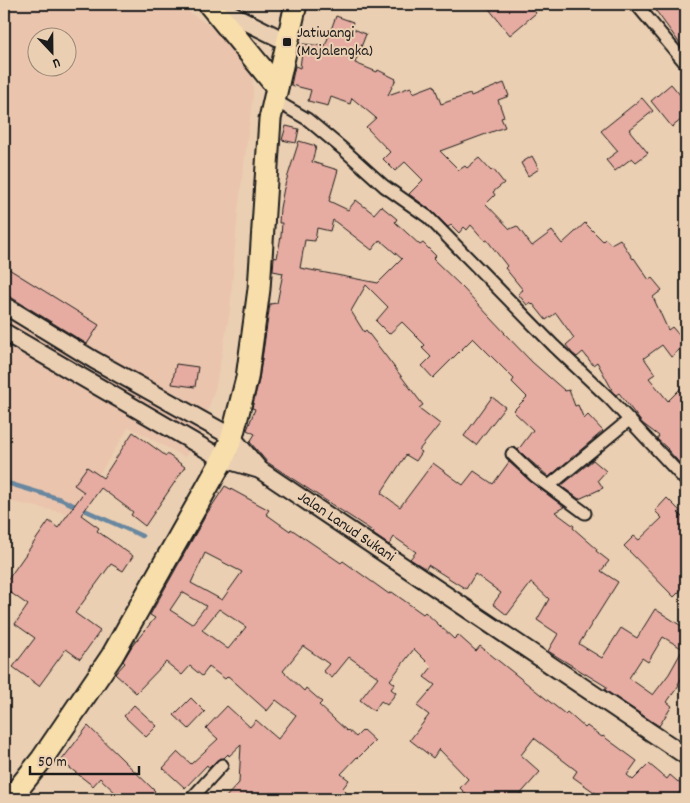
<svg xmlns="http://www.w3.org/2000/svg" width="690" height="803" viewBox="0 0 690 803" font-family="Dekko,sans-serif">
  <rect width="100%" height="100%" fill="#ebcfb2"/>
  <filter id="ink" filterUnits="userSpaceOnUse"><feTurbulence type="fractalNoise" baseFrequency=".02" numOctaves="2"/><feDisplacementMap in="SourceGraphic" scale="10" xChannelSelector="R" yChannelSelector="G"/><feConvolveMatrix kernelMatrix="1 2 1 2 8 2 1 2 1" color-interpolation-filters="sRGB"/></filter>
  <g filter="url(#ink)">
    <path fill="#eac4ad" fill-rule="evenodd" d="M4 4H177L252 54 253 95 238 211 230 311 216 385 202 429 185 457 129 427 74 515 4 500ZM38 38H68V68H38Z"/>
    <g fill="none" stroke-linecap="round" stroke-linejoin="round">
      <path stroke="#6887a0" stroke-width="4.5" d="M4 482 60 499 142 536"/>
    </g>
    <g fill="#e6aca2" stroke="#1c1c1c" fill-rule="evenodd">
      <path d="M485 4H528L536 13 510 35Z"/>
      <path d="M651 4H678L686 15V52Z"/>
      <path d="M336 16 353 22 351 28 366 34 355 63 377 72 378 70 396 79 388 95 411 87 413 93 434 85 441 104 470 94 471 96 504 83 509 96 498 100 504 117 501 118 505 127 440 151 459 170 465 166 467 168 479 158 491 171 493 169 504 183 493 192 495 195 486 204 510 229 517 226 532 246 552 231 562 244 585 223 603 241 605 239 611 244 620 239 633 259 634 258 649 280 652 278 662 290 653 297 668 330 672 327 679 335 686 329V344L671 357 662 345 644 358 655 374 649 378 668 401 686 383V470L667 449H668L657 439 659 436 642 423 619 393 616 395 614 393 597 362 593 365 583 352 577 357 572 353 566 345 574 338 556 313 546 320 533 304 532 305 530 303 527 305 518 294 523 290 505 268 507 266 487 240 485 241 471 225 467 230 464 227 459 233 451 225 448 227 432 211 409 194 423 180 405 162 395 171 383 159 390 152 366 127 376 118 352 98 350 104 331 97 328 106 308 101 311 90 291 85 295 66 300 68 303 44 325 46Z"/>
      <path d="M671 84 686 102V116L672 127 651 101Z"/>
      <path d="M642 98 653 111 629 130 648 153 636 162 632 158 615 171 606 160 618 151 601 131Z"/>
      <path d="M286 126 299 129 296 143 282 140Z"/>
      <path d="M299 141 316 146 312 162 338 170 329 201 348 210 356 200 374 214 381 206 397 219 395 222 420 245 423 243 436 256 433 259 462 287 505 333H504L532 362 565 391 569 390 575 406 578 405 584 419 588 415 603 431 549 477 518 450 533 430 513 411 527 397 512 382 514 379 473 338 433 378 422 366 431 357 422 348 425 345 402 322 389 334 376 321 388 307 366 285 351 311 364 332 366 330 423 405 419 408 440 424 419 450 422 452 416 461 406 455 381 493 400 507 433 463 463 485 474 471 493 484 509 462 531 482 564 507 555 512 574 526 573 528 597 549 596 551 609 561 601 571 618 582 579 644 602 658 621 628 637 638 655 609 686 629V671L678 684 679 685 667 702 672 706 659 726 605 690 607 687 548 651 558 634 537 620 549 599 533 584 531 583 507 615 493 604 501 593 475 574 466 589 428 565 426 569 410 559 416 552 394 537 389 545 373 534 374 532 267 462 250 442 255 434 247 430 255 409 252 408 259 380 270 304 277 303 283 273 273 271 274 257 277 258 281 236 282 223H279L280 208 284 188ZM333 220 372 250 380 240 402 259 378 283 300 268 305 240 315 241 317 228 330 231ZM663 637 683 649 669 674 653 695 629 678 642 658 648 662Z"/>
      <path d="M532 156 539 169 528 176 521 163Z"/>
      <path d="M4 266 99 325 87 344 9 296 4 295Z"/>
      <path d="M176 364 198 367 195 387 172 384Z"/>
      <path d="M492 397 505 407 476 445 464 436Z"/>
      <path d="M133 432 166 456 167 454 185 467 145 526 131 515 133 512 101 488 81 515 99 528 97 531 133 556 123 571 111 564 75 613 100 631 80 659 66 649 39 686 13 667 35 638 15 624 28 605 4 588V585L49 521 58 528 84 492 74 485 87 467 103 478Z"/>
      <path d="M593 460 606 471 598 480 603 488 579 499 561 486Z"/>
      <path d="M225 486 269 510 266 514 290 531 291 529 341 563 343 561 389 594 392 592 423 614 425 612 454 639 458 635 476 651 480 646 565 714 567 712 585 728 587 726 602 737 603 736 637 761 627 775 633 780 649 764 667 779 670 775 684 787 674 799H604L573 777 577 771 534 738 521 755 540 772 516 799H471L460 788 468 779 439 749 433 758 410 740 429 715 417 706 435 685 424 677 432 667 414 649 390 680 395 684 391 689 396 693 387 705 381 701 374 711 360 700 378 677 349 657 332 678 323 671 329 664 303 646 283 671 304 691 306 688 322 702 319 705 347 731 348 730 356 737 363 730 375 741 358 758 357 757 341 774 349 780 343 788 346 791 340 799H224L239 783 241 745 229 756 228 754 224 758 217 760 209 768 207 765 185 788 163 768 178 752 191 764 218 739 206 728 227 706 250 727 256 720 278 739 296 715 276 700 267 711 228 676 225 679 209 667 202 676 190 666 182 675 166 662 136 693 115 674 125 663 123 661 132 646 155 618 150 615 206 515ZM205 553 242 572 222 600 191 583ZM182 592 206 606 192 624 170 610ZM219 609 246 627 228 649 202 630Z"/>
      <path d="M667 498 680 511 678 513 686 521V585L674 597 624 546 634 536 639 540 662 518 655 511Z"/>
      <path d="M191 698 205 712 189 729 174 715Z"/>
      <path d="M134 705 157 726 146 737 124 716Z"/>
      <path d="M88 726 155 791 147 799H122L100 778 93 786 61 761Z"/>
    </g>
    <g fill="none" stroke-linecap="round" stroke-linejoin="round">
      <defs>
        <g id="street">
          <path d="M636 4 686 64"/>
          <path d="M274 100 307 119 343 149 384 186 428 217 554 346 610 399 686 481"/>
          <path d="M512 454 535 476 585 513"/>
          <path d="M549 486 629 420"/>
          <path d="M191 799 222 765"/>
        </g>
        <g id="secondary">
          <path d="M215 4 237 17 287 42"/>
          <path d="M4 305 94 360 232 437 260 470 686 756"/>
          <path d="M4 332 223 459 260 470"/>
        </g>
        <g id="highway">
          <path d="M209 4 277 87"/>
          <path d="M10 799 42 759 112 656 223 459 232 437 247 378 259 289 270 119 296 4"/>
        </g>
      </defs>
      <use href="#street" stroke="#1c1c1c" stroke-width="15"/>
      <use href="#secondary" stroke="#1c1c1c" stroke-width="20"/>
      <use href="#highway" stroke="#1c1c1c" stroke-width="25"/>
      <use href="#street" stroke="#ebcfb2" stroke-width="11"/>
      <use href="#secondary" stroke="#ebcfb2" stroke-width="16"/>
      <use href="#highway" stroke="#f8deab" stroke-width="21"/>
    </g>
  </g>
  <rect fill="#1c1c1c" stroke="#ebcfb2" stroke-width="2" x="282" y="37" width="10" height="10" rx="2.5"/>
  <g text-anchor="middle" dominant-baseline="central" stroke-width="4" stroke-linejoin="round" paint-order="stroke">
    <g font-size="16" fill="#1c1c1c" stroke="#ebcfb2" text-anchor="start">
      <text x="297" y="33">Jatiwangi<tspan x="297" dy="18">(Majalengka)</tspan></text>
    </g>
    <g font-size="16" fill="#1c1c1c" stroke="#ebcfb2">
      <text transform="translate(346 527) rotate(34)">Jalan Lanud Sukani</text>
    </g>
  </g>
  <rect width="690" height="803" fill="none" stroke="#ebcfb2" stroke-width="20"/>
  <rect x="10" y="10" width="670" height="783" fill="none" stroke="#1c1c1c" stroke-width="2" filter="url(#ink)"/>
  <g transform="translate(52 52) rotate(158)"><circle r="24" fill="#ebcfb2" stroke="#988776"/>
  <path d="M0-4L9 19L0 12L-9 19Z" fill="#1c1c1c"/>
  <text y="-8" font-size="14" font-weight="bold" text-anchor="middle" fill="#1c1c1c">U</text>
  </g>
  <path d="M30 766v8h109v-8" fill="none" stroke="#1c1c1c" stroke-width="2.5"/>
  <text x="38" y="766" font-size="15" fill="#1c1c1c" stroke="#ebcfb2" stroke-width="4" paint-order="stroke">50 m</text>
</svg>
